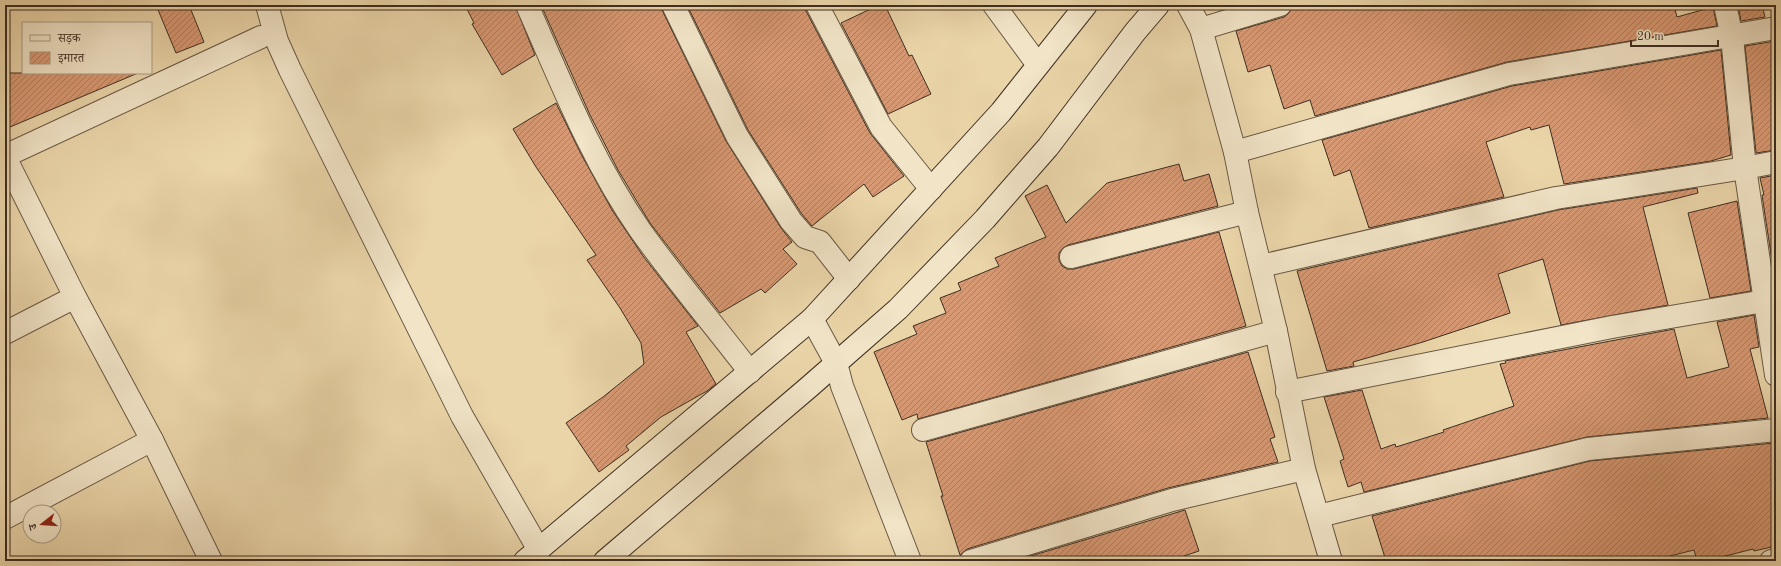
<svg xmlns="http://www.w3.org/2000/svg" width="1781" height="566" viewBox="0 0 1781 566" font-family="'Old Standard TT','Noto Serif Devanagari',serif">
  <defs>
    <pattern id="building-hatch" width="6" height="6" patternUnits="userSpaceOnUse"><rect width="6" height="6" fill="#d79974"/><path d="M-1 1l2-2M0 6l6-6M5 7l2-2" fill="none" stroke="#b07d5f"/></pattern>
  </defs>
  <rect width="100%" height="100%" fill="#ead5a9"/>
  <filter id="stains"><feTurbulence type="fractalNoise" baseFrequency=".005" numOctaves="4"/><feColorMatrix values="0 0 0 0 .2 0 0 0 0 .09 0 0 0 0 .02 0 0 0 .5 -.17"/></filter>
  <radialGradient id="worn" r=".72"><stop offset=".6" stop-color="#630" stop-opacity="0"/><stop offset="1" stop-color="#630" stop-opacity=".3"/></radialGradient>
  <g fill="url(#building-hatch)" stroke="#3e2e22">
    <path d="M156 5H189L204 42 176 53Z"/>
    <path d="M465 5H515L535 55 502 75 472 24 474 23Z"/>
    <path d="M541 5H661L662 10 726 141 781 228 792 242 783 249 797 264 765 293 761 289 720 313 691 276 650 223 618 170 590 115Z"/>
    <path d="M687 5H805L806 11 870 133 904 176 873 197 864 184 812 226 801 213 748 130Z"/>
    <path d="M879 5H885L909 56 912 55 931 94 888 114 841 23Z"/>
    <path d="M1292 5H1674L1677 17 1713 7 1717 26 1507 62 1315 116 1310 100 1284 109 1270 65 1248 72 1236 31 1284 17 1289 13Z"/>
    <path d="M1738 5H1762L1765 17 1741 21Z"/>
    <path d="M1776 41V150L1756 153 1745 46Z"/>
    <path d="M1721 50 1731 155 1711 161 1564 184 1549 125 1531 130 1530 127 1486 142 1504 197 1369 228 1350 170 1334 176 1322 140 1512 86Z"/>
    <path d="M5 73H138L10 127 5 115Z"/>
    <path d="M556 103 581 154 612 210 643 256 698 326 686 332 716 384 707 391 661 417 626 446 629 450 599 472 566 423 603 397 644 364 641 343 620 308 587 260 596 255 536 167 513 129Z"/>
    <path d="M1179 164 1184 181 1209 174 1218 206 1068 245 1063 248 1059 253V260L1062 266 1067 269H1074L1219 232 1246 326 918 419 917 414 902 420 874 352 917 334 913 326 946 313 940 298 961 290 958 283 999 266 995 258 1046 237 1025 196 1047 185 1066 223 1107 183Z"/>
    <path d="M1776 175V287L1762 195H1764L1760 178Z"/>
    <path d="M1697 188 1698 193 1643 207 1668 305 1561 325 1543 259 1498 274 1510 313 1423 342 1353 362 1354 366 1327 371 1297 271 1558 210Z"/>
    <path d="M1737 201 1751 291 1710 298 1688 213Z"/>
    <path d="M1754 315 1759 347 1750 349 1768 418 1587 437 1364 492 1361 482 1348 487 1340 461 1344 459 1324 397 1362 390 1381 449 1395 444 1396 447 1444 432 1443 430 1514 406 1500 364 1506 363 1505 361 1674 329 1687 378 1729 367 1717 322Z"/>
    <path d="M1248 352 1275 437 1270 439 1278 462 1168 488 967 549 960 555 941 496H943L926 442Z"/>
    <path d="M1774 443 1776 450V546L1754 551 1753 549 1706 561H1697L1694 550 1650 561H1386L1372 516 1590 461Z"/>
    <path d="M1185 510 1199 551 1169 561H1014Z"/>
  </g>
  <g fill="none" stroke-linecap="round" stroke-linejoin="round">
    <defs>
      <g id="minor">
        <path d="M267 5 277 41 290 70 462 416 539 550"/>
        <path d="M527 5C561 82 592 161 640 230 675 279 714 325 750 372"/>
        <path d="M673 5 737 136 791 221 805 237 820 242 849 279"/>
        <path d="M817 5 881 127 931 189"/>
        <path d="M994 5 1038 65"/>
        <path d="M1188 5 1201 29 1235 152 1247 212 1276 331 1304 469 1331 561"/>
        <path d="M1725 5 1732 37 1745 168 1776 375"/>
        <path d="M1201 29 1280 5"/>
        <path d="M1235 152 1509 74 1776 28"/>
        <path d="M5 156 261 37"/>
        <path d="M5 157 75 297 152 440 211 561"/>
        <path d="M1071 257 1247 212"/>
        <path d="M1261 266 1556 198 1745 168 1776 162"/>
        <path d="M812 319 836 363 842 386 910 561"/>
        <path d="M5 333 75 297"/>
        <path d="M1287 392 1612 327 1776 299"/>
        <path d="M923 430 1276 331"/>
        <path d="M1319 516 1588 449 1776 430"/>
        <path d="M5 518 152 440"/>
        <path d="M971 561 1172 500 1304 469"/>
        <path d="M1771 561 1776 560"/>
      </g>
      <g id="secondary">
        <path d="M525 561 812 319 1001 112 1086 5"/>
        <path d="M605 561 809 387 898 309 985 219 1048 147 1135 32 1158 5"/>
      </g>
    </defs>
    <use href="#minor" stroke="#695844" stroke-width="24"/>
    <use href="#secondary" stroke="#3e2e22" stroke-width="24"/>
    <use href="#minor" stroke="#f1e4c7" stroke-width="22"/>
    <use href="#secondary" stroke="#f1e4c7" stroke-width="22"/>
  </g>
  <rect width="1781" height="566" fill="none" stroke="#ead5a9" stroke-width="20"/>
  <rect x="6" y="6" width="1769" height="554" fill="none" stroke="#3e2e22" stroke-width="2"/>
  <rect x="10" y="10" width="1761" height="546" fill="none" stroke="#3e2e22"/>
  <rect x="22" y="22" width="130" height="52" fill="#f1e4c7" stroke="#a99b85"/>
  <rect x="30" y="35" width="20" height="6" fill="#f1e4c7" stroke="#a99b85"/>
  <text x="58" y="42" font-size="12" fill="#3e2e22">सड़क</text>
  <rect x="30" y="52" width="20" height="12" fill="url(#building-hatch)" stroke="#a99b85"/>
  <text x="58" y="62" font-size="12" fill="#3e2e22">इमारत</text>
  <g transform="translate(42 524) rotate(253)"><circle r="19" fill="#f1e4c7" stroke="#a99b85"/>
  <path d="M0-3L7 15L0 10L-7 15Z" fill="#8f2418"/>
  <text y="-6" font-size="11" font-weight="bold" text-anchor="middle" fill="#3e2e22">उ</text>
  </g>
  <path d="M1631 40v6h87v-6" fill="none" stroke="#3e2e22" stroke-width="2"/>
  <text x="1637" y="40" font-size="12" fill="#3e2e22" stroke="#f1e4c7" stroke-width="3" paint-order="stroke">20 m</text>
  <rect width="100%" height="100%" filter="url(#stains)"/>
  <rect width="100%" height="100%" fill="url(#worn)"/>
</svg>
